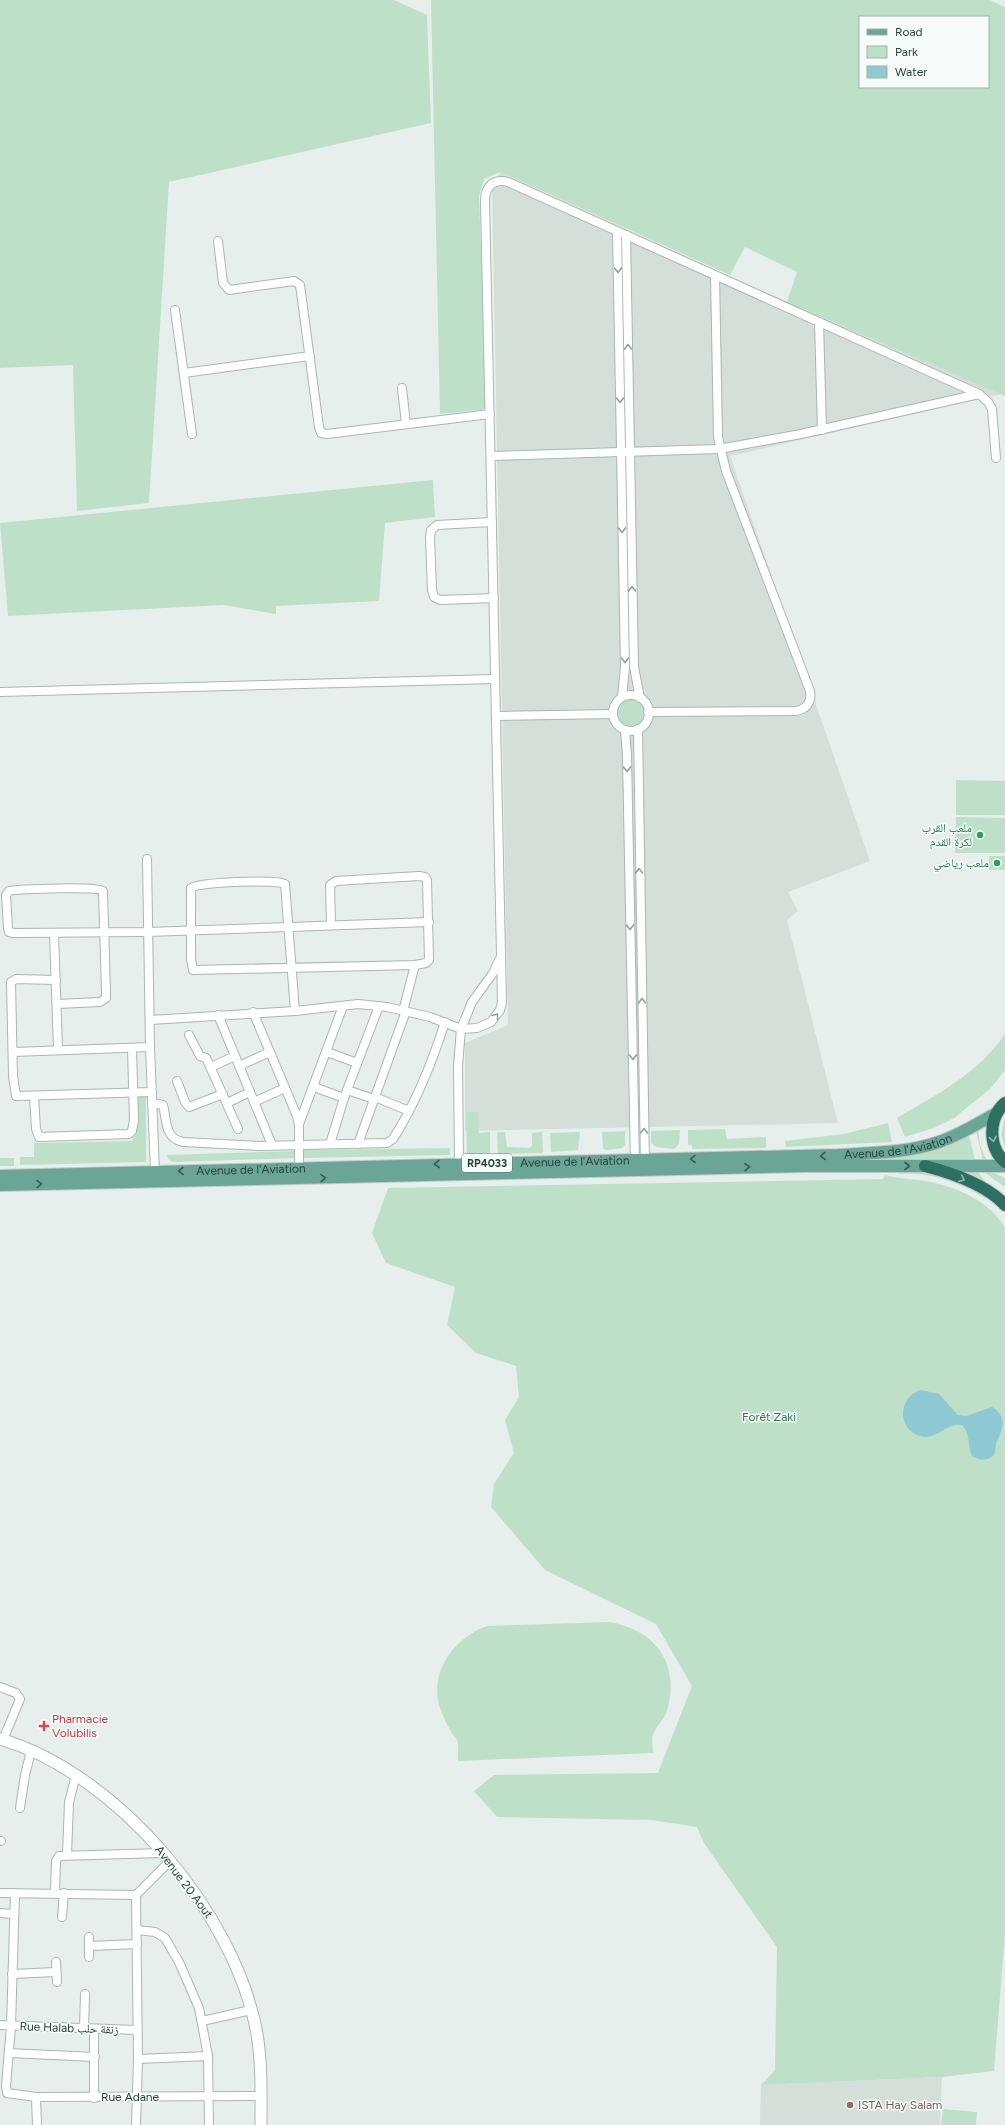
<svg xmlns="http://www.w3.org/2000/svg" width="1005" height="2125" viewBox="0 0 1005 2125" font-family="Figtree,'Noto Naskh Arabic',sans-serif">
  <rect width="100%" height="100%" fill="#e6efeb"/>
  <g fill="#d4dfda">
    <path d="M500 172 787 302 1002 394 730 456 870 861 788 892 798 911 787 920 838 1123 465 1131V1043L508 1025 492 188Z"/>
    <path d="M942 2077 940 2125H760L761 2085Z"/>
  </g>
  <g fill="#bfe0c8" fill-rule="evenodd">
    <path d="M0 0H394L427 15 431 123 169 182 149 503 77 511 73 365 0 368Z"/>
    <path d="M431 0H990L1005 7V396L787 302 797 272 745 247 730 275 500 172 484 179 479 196 487 409 440 414ZM860 17H988V87H860Z"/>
    <path d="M621 252H623L625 439Z"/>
    <path d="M625 465H627L628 554 626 555Z"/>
    <path d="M433 480 435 517 385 523 379 601 276 606V614L223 605 8 616 0 523Z"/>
    <circle cx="631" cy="713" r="13"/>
    <path d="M956 780 1005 781V815H956Z"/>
    <path d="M956 817 1005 818V853H955Z"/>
    <rect x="989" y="856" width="16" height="14"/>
    <path d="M633 874H636L638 1129Z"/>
    <path d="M1005 1034V1070L990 1089 954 1118 934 1128 905 1137 897 1118C937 1094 978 1074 1005 1034Z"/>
    <path d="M136 1096H146V1162L20 1165V1157H34V1143L132 1141 137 1131Z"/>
    <path d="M466 1112H478L479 1133 490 1132V1153L467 1154Z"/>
    <path d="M1005 1117V1148L1001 1134Z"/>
    <path d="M888 1123 892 1142 786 1147 785 1141 844 1134Z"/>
    <path d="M725 1129 727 1139 766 1137V1148L692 1149V1145H688V1130Z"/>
    <path d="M680 1130 679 1144 674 1149 656 1147 651 1143V1131Z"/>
    <path d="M978 1130 980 1145 986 1159 983 1160 976 1131Z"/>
    <path d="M625 1131V1145L622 1148 607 1150 603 1149 602 1132Z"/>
    <path d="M497 1132H505L507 1147 530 1148 532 1146V1133L542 1132 543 1153 498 1154Z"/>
    <path d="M580 1132 578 1150 551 1152 550 1133Z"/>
    <path d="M969 1135 975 1160H845L921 1153Z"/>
    <path d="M450 1148V1155L304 1158 303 1150Z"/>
    <path d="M296 1151V1158L174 1162 169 1160 166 1155Z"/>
    <rect x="0" y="1158" width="14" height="8"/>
    <path d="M960 1170 977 1171 987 1184Z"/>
    <path d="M895 1171C929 1170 957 1180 986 1196L985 1198C959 1182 931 1172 900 1174Z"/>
    <path d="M984 1172 994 1173 1005 1178V1187Z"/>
    <path d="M885 1175C900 1179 915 1179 931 1182 958 1188 991 1202 1005 1228V1934L994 2071 942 2077 761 2085 775 2070 777 1947 704 1843 697 1827 652 1820 497 1817 474 1791 494 1775 658 1773 692 1686 656 1624 545 1570 491 1507 494 1484 514 1453 505 1420 519 1397 516 1366 476 1353 447 1325 455 1287 386 1263 372 1233 388 1188 883 1179Z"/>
    <path d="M610 1622C657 1631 680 1664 667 1711 664 1720 658 1724 654 1732 651 1737 653 1747 653 1753L458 1761C458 1755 459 1745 457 1740 456 1737 453 1735 452 1733 446 1724 442 1714 439 1705 430 1669 456 1637 487 1626Z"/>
    <path d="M943 2109 977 2112 976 2125H941Z"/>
  </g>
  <path fill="#8ec9d4" d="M921 1390 939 1394 958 1415 966 1416 992 1407C1005 1415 1005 1424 998 1439 995 1443 996 1450 994 1455 987 1461 980 1461 972 1456 967 1445 971 1434 962 1425 944 1422 935 1445 915 1434 896 1423 901 1395 921 1390Z"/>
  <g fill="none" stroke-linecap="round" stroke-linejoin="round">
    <defs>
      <g id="street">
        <path d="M617 231 625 667 622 697"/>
        <path d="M626 235 634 667 640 698"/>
        <path d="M218 241 223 283 229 290 294 281 300 285 319 427 321 433 327 434 490 414"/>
        <path d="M175 310 192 434"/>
        <path d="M819 322 822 430"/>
        <path d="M184 373 310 356"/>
        <path d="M402 388 406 424"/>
        <path d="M491 456 719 449 801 434 979 394"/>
        <path d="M492 522 437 525 431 530 430 538 432 590 434 597 440 600 494 598"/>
        <path d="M0 692 495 679"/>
        <circle cx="631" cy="713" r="18"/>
        <path d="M648 712 795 711C806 710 812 702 810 691L726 471 718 437 715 275"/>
        <path d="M496 716 613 714"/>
        <path d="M638 729 645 1165"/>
        <path d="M625 730 627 756 635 1165"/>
        <path d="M147 859 150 1047 155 1172"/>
        <path d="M54 934 58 1049"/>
        <path d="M56 980 16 979 11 982 13 1076 16 1096 152 1092"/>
        <path d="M57 1004 100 1002 106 998V992L103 891C98 886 20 889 9 891L6 895 8 928 9 932 14 933C58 933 103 932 147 932L429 922"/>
        <path d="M295 1011 285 884C278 879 197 882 191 888V959L193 970 415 965 426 963 429 960 427 880 425 877 419 876 336 881 330 885 331 925"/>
        <path d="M403 1011 415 965"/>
        <path d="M253 1012 297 1116 299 1125V1167"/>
        <path d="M218 1015 272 1145"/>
        <path d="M150 1020 295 1011 358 1004 387 1007 430 1017 461 1029 477 1028 491 1022 500 1010 502 1002 485 201C485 187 493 178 508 182L979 394 988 402 992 409 996 458"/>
        <path d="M189 1035 200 1056 206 1058 208 1062 238 1129"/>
        <path d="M13 1052 150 1047"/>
        <path d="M327 1052 357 1063"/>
        <path d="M239 1066 270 1052"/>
        <path d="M211 1067 235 1056"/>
        <path d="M177 1081 185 1102 189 1107 223 1094"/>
        <path d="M314 1087 344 1098"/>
        <path d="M347 1090 374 1099"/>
        <path d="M34 1096 36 1129 39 1137 129 1134 132 1131 134 1120 132 1048"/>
        <path d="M375 1097 409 1111"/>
        <path d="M254 1102 285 1088"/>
        <path d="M152 1103 163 1105C167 1120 164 1138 183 1142L260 1146 387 1143 393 1139C416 1103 432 1063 445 1022"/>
        <path d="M227 1103 250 1092"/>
        <path d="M299 1124 343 1006"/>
        <path d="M330 1144 344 1098 379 1006"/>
        <path d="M358 1144 406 1011"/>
        <path d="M459 1164 458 1066 461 1029 472 1002 493 973 499 960"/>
        <path d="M0 1687 16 1693 20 1699 3 1740"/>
        <path d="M20 1808 25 1775 31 1751"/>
        <path d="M0 1841H1"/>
        <path d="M67 1855 69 1802 76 1775"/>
        <path d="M0 1893 136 1895 169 1862"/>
        <path d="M15 1893 11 2026 6 2086 7 2093 36 2097 261 2096"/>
        <path d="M55 1893 56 1861 59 1856 162 1853"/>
        <path d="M136 1895 138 2059 136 2125"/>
        <path d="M0 1913 14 1914"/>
        <path d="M62 1917 64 1893"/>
        <path d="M137 1930 155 1932 165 1938 179 1962 199 2008 208 2056 209 2125"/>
        <path d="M90 1946 137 1944"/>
        <path d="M89 1957V1937"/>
        <path d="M56 1962 57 1982"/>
        <path d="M12 1974 56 1972"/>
        <path d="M202 2021 251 2010"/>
        <path d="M0 2025 137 2030"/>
        <path d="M84 2029 85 1994"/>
        <path d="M9 2053 95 2057"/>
        <path d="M138 2059 208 2056"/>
        <path d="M36 2097 37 2125"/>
        <path d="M94 2098V2029"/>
      </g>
      <path id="secondary" d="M0 1739C118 1773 236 1915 257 2034 262 2064 261 2095 261 2125"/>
      <g id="primary">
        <path id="s1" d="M0 1176 838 1155C872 1153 907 1153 939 1142 960 1135 978 1123 997 1113"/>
        <path d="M0 1185 808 1166H1005"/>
      </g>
      <g id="highway">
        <path d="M1005 1103C988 1118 988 1147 1005 1162"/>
        <path d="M925 1166C952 1173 986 1184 1005 1205"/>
      </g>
    </defs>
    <use href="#street" stroke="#a8b8b2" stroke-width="10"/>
    <use href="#secondary" stroke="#a4bbb3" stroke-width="13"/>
    <use href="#primary" stroke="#c2cac8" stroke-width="14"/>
    <use href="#highway" stroke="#c2cac8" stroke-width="14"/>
    <use href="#street" stroke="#fff" stroke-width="8"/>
    <use href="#secondary" stroke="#fff" stroke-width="11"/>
    <use href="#primary" stroke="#6aa596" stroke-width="12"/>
    <use href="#highway" stroke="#2f6f62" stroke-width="12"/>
  </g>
  <defs><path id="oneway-chevron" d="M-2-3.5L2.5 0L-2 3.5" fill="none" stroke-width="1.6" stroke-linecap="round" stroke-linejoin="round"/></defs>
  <g stroke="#92a09c">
    <use href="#oneway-chevron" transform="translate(618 270) rotate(89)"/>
    <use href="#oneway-chevron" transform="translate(628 347) rotate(-91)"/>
    <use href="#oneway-chevron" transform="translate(620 400) rotate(89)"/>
    <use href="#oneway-chevron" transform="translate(622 530) rotate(89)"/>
    <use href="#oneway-chevron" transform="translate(632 589) rotate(-91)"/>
    <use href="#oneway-chevron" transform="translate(625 660) rotate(89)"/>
    <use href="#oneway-chevron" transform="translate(627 769) rotate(89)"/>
    <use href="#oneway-chevron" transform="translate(639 871) rotate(-91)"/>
    <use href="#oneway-chevron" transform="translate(630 927) rotate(89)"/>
    <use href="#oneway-chevron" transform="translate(642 1001) rotate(-91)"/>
    <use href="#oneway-chevron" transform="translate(496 1016) rotate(-52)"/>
    <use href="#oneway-chevron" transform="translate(633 1057) rotate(89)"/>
    <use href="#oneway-chevron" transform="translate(644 1131) rotate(-91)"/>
  </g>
  <g stroke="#93b5ae">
    <use href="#oneway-chevron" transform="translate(993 1139) rotate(80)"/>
    <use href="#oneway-chevron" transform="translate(962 1179) rotate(24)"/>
  </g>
  <g stroke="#365b51">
    <use href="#oneway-chevron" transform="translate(823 1156) rotate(179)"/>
    <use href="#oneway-chevron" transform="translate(693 1159) rotate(179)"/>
    <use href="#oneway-chevron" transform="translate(437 1164) rotate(179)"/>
    <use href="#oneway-chevron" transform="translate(907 1166)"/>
    <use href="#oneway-chevron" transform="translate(747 1167) rotate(-1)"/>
    <use href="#oneway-chevron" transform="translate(181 1171) rotate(178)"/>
    <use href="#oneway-chevron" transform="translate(323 1178) rotate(-1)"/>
    <use href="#oneway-chevron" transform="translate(39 1184) rotate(-1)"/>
  </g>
  <g fill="#2e9e5b" stroke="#f7fbf9" stroke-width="1.5">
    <circle cx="980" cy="835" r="4"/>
    <circle cx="997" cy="863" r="4"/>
  </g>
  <path fill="#e0444e" stroke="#f7fbf9" stroke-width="1.5" d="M42 1720h4v4h4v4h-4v4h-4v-4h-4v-4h4z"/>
  <circle fill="#8d6e63" stroke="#f7fbf9" stroke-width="1.5" cx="850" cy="2105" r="4"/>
  <g text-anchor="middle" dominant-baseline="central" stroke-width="3" stroke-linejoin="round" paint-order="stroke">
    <rect fill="#f7fbf9" stroke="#637a73" stroke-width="1" x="462" y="1154" width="50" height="18" rx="3"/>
    <g font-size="11" font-weight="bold" fill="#24423a">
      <text x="487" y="1163">RP4033</text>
    </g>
    <g font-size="12" fill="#27864d" stroke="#f7fbf9" text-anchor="end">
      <text x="972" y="828">ملعب القرب<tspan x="972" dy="14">لكرة القدم</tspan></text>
      <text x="989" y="863">ملعب رياضي</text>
    </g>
    <g font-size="12" fill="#24423a" stroke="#f7fbf9">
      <text stroke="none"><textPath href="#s1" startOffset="899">Avenue de l'Aviation</textPath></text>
      <text stroke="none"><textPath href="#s1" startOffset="575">Avenue de l'Aviation</textPath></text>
      <text stroke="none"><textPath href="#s1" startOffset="251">Avenue de l'Aviation</textPath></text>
      <text transform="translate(184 1882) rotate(53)">Avenue 20 Aout</text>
      <text transform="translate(69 2028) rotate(2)">Rue Halab زنقة حلب</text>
      <text x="130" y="2097">Rue Adane</text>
    </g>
    <g font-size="12" fill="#2d7a4b" stroke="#f7fbf9">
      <text x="769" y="1417">Forêt Zaki</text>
    </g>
    <g font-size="12" fill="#be3a42" stroke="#f7fbf9" text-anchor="start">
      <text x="52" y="1719">Pharmacie<tspan x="52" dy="14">Volubilis</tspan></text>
    </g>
    <g font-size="12" fill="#785e54" stroke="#f7fbf9" text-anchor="start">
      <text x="858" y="2105">ISTA Hay Salam</text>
    </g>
  </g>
  <rect x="859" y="16" width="130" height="72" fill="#f7fbf9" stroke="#a3b1ad"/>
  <rect x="867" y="29" width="20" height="6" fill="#6aa596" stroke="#a3b1ad"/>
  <text x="895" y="36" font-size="12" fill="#24423a">Road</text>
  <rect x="867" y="46" width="20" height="12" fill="#bfe0c8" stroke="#a3b1ad"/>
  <text x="895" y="56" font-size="12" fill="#24423a">Park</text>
  <rect x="867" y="66" width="20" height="12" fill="#8ec9d4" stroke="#a3b1ad"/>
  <text x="895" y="76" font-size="12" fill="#24423a">Water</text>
</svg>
